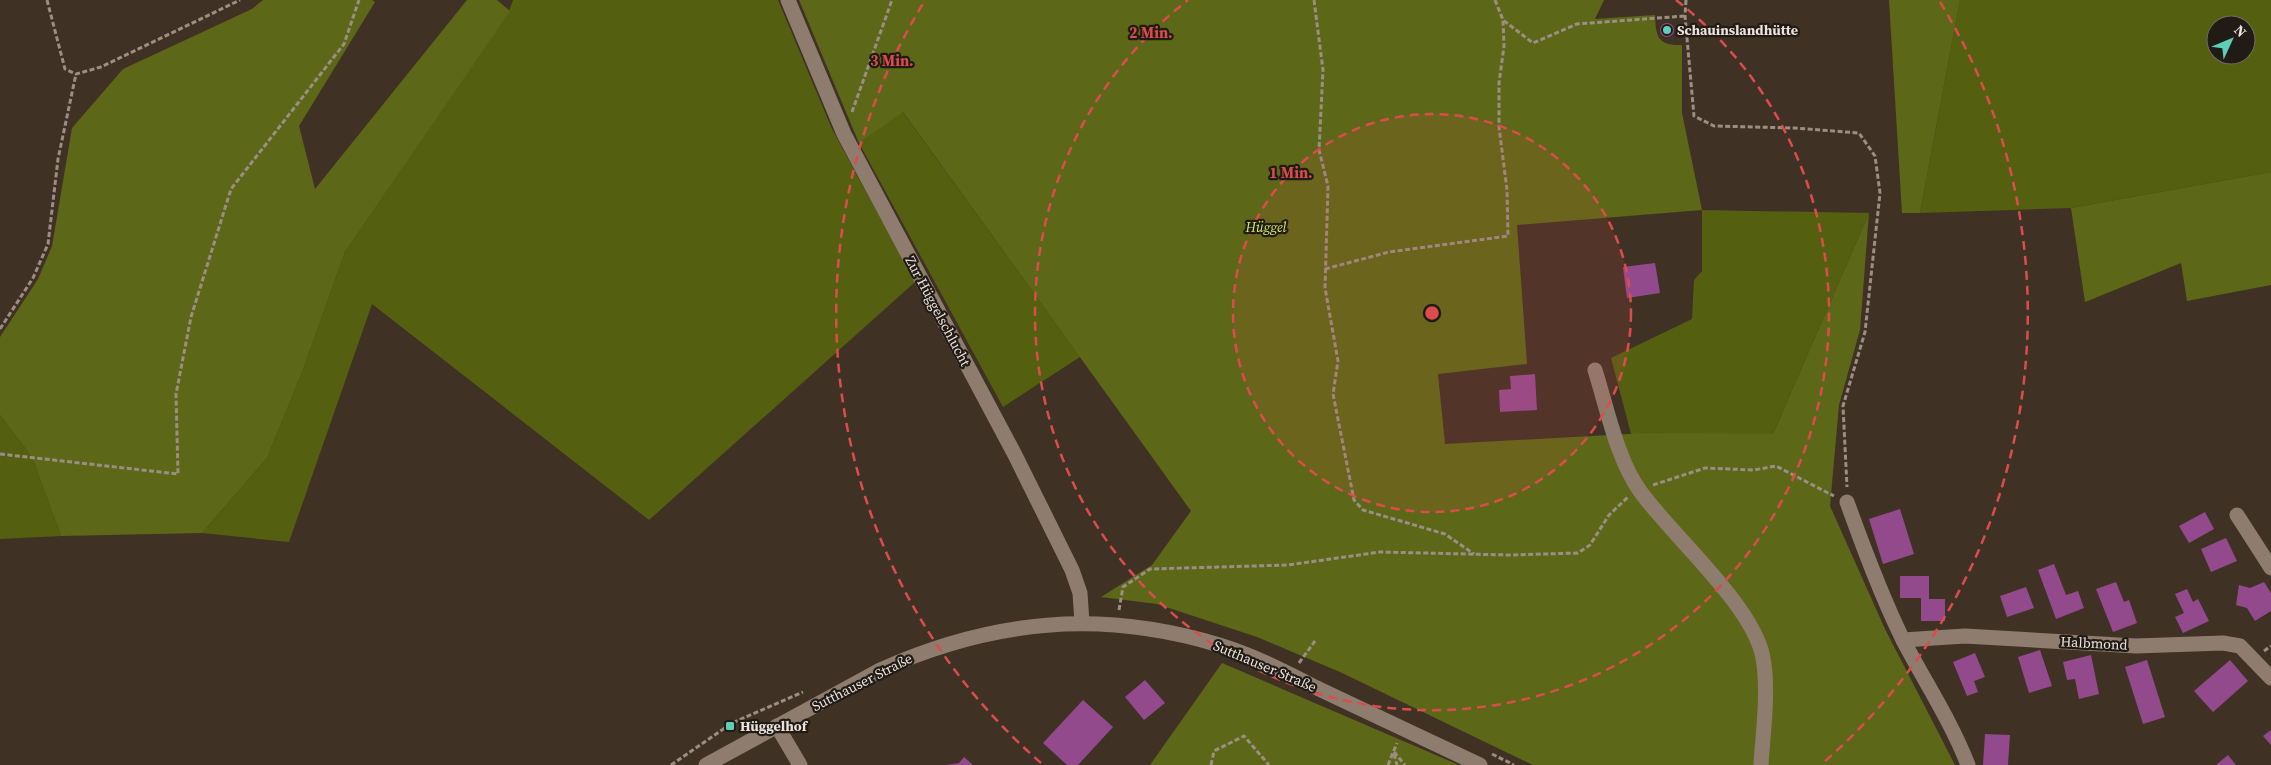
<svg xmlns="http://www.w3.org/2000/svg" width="2271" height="765" viewBox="0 0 2271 765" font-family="'Source Serif 4',serif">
  <rect width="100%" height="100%" fill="#403125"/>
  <g fill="#546010" fill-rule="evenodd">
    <path d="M513 0H778L832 129 915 282 649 520 372 304 289 542 202 533 267 458 303 370 345 252 509 11Z"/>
    <path d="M1960 0H2271V172L2071 208 1920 213ZM2216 25H2246V55H2216Z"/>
    <path d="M902 111 1080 357 1003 407 859 143Z"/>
    <path d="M1702 210 1869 213 1773 434H1631L1611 358 1692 319 1694 280 1702 271Z"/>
    <path d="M0 415 32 457 61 536 0 539Z"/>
  </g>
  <g fill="#5c6817">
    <path d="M263 0H372L375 2 299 126 315 189 467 0H497L510 11 345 252 303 370 267 458 202 533 61 536 32 457 0 415V337L38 279 52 246 72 128 123 69 252 9Z"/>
    <path d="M799 0H1604L1595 19 1655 15C1656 36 1657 46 1682 45V113L1702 210 1517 225 1527 364 1438 374 1445 444 1646 433 1773 434 1869 213 1860 330 1839 405 1830 506 1885 629 1955 765H1533L1340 672 1257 637 1157 604 1101 597 1152 565 1191 511 903 112 859 143Z"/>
    <path d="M1889 0H1960L1920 213H1902Z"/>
    <path d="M2271 172V285L2187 301 2181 263 2085 302 2071 208Z"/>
    <path d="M1222 663 1452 762 1458 765H1150Z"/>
  </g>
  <g fill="#924a8c">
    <circle cx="1667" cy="30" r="7"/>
    <path d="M1655 263 1660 293 1627 298 1623 267Z"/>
    <path d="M1535 374 1537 410 1500 412 1499 390 1511 389 1510 376Z"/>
    <path d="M1900 509 1914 554 1883 564 1869 519Z"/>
    <path d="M2205 512 2214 529 2189 543 2179 526Z"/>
    <path d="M2226 538 2237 561 2211 572 2201 549Z"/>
    <path d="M2054 564 2066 595 2078 591 2084 608 2056 619 2038 570Z"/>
    <path d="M1900 576H1929V599H1945V621H1921V598H1900Z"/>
    <path d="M2116 582 2124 602 2129 600 2137 623 2113 632 2096 589Z"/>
    <path d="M2264 582 2271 593V611L2255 621 2247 608 2236 605 2239 585 2250 588Z"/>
    <path d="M2026 587 2034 608 2007 617 2000 596Z"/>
    <path d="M2187 589 2193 602 2198 599 2209 621 2183 633 2175 617 2184 613 2175 594Z"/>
    <path d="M2040 650 2052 686 2029 693 2018 657Z"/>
    <path d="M1975 653 1985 677 1974 681 1978 692 1967 696 1953 662Z"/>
    <path d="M2091 655 2099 694 2079 699 2075 679 2067 680 2063 662Z"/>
    <path d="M2147 660 2165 717 2143 724 2125 667Z"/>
    <path d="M2230 660 2248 681 2213 712 2194 691Z"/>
    <path d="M1145 680 1165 703 1144 720 1125 697Z"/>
    <path d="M1083 700 1113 727 1078 765H1067L1043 743Z"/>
    <path d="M2271 730V745L2263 736Z"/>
    <path d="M1985 734 2010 735 2008 765H1983Z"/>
    <path d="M2228 755 2236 765H2216Z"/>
    <path d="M964 757 973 765H946L959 763Z"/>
  </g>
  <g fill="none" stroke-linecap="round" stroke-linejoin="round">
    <g stroke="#9a8e85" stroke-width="3" stroke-dasharray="5 2.5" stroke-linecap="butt">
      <path d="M47 0 65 69 76 74 101 67 240 0"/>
      <path d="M1314 0 1323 70 1319 150 1328 186 1325 288 1338 361 1333 394 1354 500 1363 510 1445 534 1474 554"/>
      <path d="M1495 0 1503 20 1533 43 1577 24 1685 16"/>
      <path d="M1686 0 1685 16 1694 116 1714 126 1795 128 1859 133 1875 156 1880 193 1865 332 1843 406 1847 487"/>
      <path d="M852 112 892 0"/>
      <path d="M1325 269 1389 252 1508 236 1507 190 1499 127V83L1504 46 1503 20"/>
      <path d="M0 329 33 278 48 244 58 159 76 74"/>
      <path d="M0 454 178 474 176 394 191 317 231 189 344 44 359 0"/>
      <path d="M1653 485 1705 468 1754 470 1776 466 1834 496"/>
      <path d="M1119 610 1123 587 1150 569 1288 565 1380 552 1510 555 1578 553 1590 545 1609 515 1628 497"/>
      <path d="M2264 651 2271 646"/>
      <path d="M1299 663 1315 641"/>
      <path d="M1394 752 1405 765"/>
      <path d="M1394 754 1397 765"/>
      <path d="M1492 754 1514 765"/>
      <path d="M671 765 732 723 803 692"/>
      <path d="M1211 765 1214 751 1244 736 1269 765"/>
      <path d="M1388 765 1397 743"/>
    </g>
    <g stroke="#8e7d6f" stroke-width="15">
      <path d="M788 0 844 134 1015 455 1072 570 1080 593 1082 623"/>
      <path d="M1595 370C1607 408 1617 459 1640 491 1673 537 1754 606 1763 658 1769 692 1763 731 1761 765"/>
      <path d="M1847 502C1864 549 1881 595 1903 640 1925 682 1951 721 1968 765"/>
      <path d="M2237 515 2271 568"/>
      <path d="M1903 640 1965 636 2136 646 2223 643 2240 646 2271 678"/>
      <path d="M777 726 800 765"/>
      <path d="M706 765 880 670C992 620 1100 609 1219 645 1253 655 1287 673 1319 689 1373 714 1426 740 1480 765"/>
    </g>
  </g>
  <circle cx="1432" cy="313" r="199" fill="#db4d4c" fill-opacity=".12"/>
  <g fill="none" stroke="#db4d4c" stroke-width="2.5" stroke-dasharray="9 6">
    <circle cx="1432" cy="313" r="199"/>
    <path d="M1676 0A397 397 0 1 1 1188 0"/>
    <path d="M1041 763A596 596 0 0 1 924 2M1940 2A596 596 0 0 1 1823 763"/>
  </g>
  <g fill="#5eceb8" stroke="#211b15" stroke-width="2">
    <circle cx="1667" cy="30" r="5"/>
    <rect x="725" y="721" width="10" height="10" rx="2.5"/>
  </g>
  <g text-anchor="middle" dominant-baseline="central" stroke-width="4.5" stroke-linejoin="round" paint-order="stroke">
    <g font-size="14" font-weight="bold" fill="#ede3dc" stroke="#211b15" text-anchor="start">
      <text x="1677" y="30">Schauinslandhütte</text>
      <text x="740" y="726">Hüggelhof</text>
    </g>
    <g font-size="14" font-style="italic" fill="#d3ea65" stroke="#211b15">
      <text x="1266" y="227">Hüggel</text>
    </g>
    <g font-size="14" fill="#ede3dc" stroke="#211b15">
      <text transform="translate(938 311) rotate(62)">Zur Hüggelschlucht</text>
      <text transform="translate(2094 643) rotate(3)">Halbmond</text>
      <text transform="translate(1265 666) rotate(23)">Sutthauser Straße</text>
      <text transform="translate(862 682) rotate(-27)">Sutthauser Straße</text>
    </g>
  </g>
  <circle cx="1432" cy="313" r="8" fill="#db4d4c" stroke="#211b15" stroke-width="2.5"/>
  <g font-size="15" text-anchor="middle" font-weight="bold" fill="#db4d4c" stroke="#211b15" stroke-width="4.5" stroke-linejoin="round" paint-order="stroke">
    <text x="1151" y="38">2 Min.</text>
    <text x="892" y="66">3 Min.</text>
    <text x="1291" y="178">1 Min.</text>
  </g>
  <g transform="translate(2231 40) rotate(46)"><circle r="24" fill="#211b15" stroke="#736b65"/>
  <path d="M0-4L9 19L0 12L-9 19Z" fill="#5eceb8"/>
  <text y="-8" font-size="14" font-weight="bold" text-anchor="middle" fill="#ede3dc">N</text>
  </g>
</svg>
